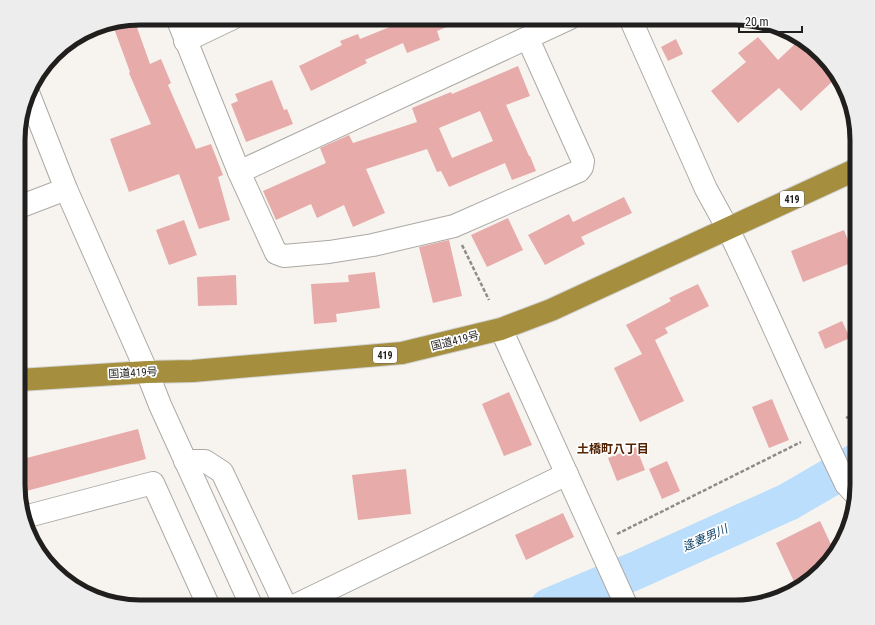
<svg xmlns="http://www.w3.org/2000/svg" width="875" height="625" viewBox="0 0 875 625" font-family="'Roboto Condensed','Noto Sans JP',sans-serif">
  <rect width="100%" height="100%" fill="#f7f4ef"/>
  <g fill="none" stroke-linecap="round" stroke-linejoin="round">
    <path stroke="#badefc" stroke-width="38" d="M549 607 637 570 788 502 857 462"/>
  </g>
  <g fill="#e7abaa" fill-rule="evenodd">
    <path d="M412 18 467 19 437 31 440 40 407 53 403 43 365 60 367 63 311 91 299 66 342 45 340 41 358 34 360 39Z"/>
    <path d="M134 19 150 64 161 59 171 83 168 85 196 149 211 144 223 175 218 177 230 220 199 229 179 174 129 192 110 139 151 124 129 73 130 72 112 23Z"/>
    <path d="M758 37 778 60 796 43 802 50 809 43 837 77 801 111 779 88 738 123 711 91 746 62 738 53Z"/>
    <path d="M676 39 683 54 668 61 661 47Z"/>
    <path d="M518 66 530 96 506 105 529 156H530L536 171 512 180 505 163 449 187 441 171 437 172 427 149 366 169 385 213 353 227 344 205 317 218 311 204 276 220 263 191 326 163 320 148 349 135 353 143 417 122 412 108 451 92 452 94ZM480 111 493 141 452 158 439 128Z"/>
    <path d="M272 80 284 110 287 109 293 124 246 142 231 104 238 101 235 94Z"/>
    <path d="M624 197 632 213 581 237 585 244 545 265 528 235 569 214 573 222Z"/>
    <path d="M508 218 523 250 487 267 471 235Z"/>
    <path d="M184 220 197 255 169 265 156 230Z"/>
    <path d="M844 230 856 261 803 282 791 251Z"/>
    <path d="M449 240 462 296 433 303 419 247Z"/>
    <path d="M375 272 380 308 336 314 337 322 314 324 311 284 349 282 348 275Z"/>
    <path d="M236 275 237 305 198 306 197 277Z"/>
    <path d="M698 284 709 306 665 328 668 333 655 340 684 401 640 422 614 368 642 354 626 325 671 301 669 298Z"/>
    <path d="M842 321 850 338 825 349 818 332Z"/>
    <path d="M509 392 532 445 504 456 482 404Z"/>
    <path d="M772 399 789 440 769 448 752 407Z"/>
    <path d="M138 429 146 459 19 493V460Z"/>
    <path d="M636 447 645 470 617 481 608 458Z"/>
    <path d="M667 461 680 491 662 499 649 469Z"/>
    <path d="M406 469 411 514 358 520 352 475Z"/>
    <path d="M563 513 574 537 526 560 515 535Z"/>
    <path d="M820 521 835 553 832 559 797 588 776 543Z"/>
  </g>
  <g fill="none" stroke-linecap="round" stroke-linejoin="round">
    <defs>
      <g id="street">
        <path d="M177 18 239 172 276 253 284 256 329 252 373 245 454 226 579 171 582 167 583 161 528 39"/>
        <path d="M630 18 706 189 728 229"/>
        <path d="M185 41 233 18"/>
        <path d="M239 172 570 18"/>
        <path d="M19 207 66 189"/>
        <path d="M501 329 627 607"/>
        <path d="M185 461H205L222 472 286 607"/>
        <path d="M846 484 856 495"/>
        <path d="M24 517 153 483 209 607"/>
        <path d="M292 607 567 474"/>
      </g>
      <g id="secondary">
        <path d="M29 95 66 189 147 372 160 405 252 607"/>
        <path d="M728 229C769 313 805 400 846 484"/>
      </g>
      <path id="highway" d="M19 380 147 372 193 371 402 353 501 329 551 310 857 169"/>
    </defs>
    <use href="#street" stroke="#aca9a5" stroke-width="24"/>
    <use href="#secondary" stroke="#aca9a5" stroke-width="24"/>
    <use href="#highway" stroke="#d2d2d2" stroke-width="24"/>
    <g stroke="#8e8c88" stroke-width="2.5" stroke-dasharray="4 2" stroke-linecap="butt">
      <path d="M462 245 489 300"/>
      <path d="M846 418 857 412"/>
      <path d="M617 534 801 442"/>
    </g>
    <use href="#street" stroke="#fff" stroke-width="22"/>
    <use href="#secondary" stroke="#fff" stroke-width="22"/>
    <use href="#highway" stroke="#a58f3f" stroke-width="22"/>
  </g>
  <g text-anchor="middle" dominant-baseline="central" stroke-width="3.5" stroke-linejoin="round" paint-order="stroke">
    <g fill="#fff" stroke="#636261" stroke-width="1">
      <rect x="780" y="191" width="24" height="16" rx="3"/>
      <rect x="373" y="347" width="24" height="16" rx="3"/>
    </g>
    <g font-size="10" font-weight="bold" fill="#201f1d">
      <text x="792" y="199">419</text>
      <text x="385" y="355">419</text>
    </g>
    <g font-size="11" fill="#201f1d" stroke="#fff">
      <text transform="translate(455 341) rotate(-14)">国道419号</text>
      <text transform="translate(133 373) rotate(-3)">国道419号</text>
    </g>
    <g font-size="12" font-weight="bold" fill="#522404" stroke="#fff">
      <text x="613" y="449">土橋町八丁目</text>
    </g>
    <g font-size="12" font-style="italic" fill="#14476a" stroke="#fff">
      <text transform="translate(705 538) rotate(-24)">逢妻男川</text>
    </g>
  </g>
  <path d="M0 0H875V625H0ZM140 25H735A115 115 0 0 1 850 140V485A115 115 0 0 1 735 600H140A115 115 0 0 1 25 485V140A115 115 0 0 1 140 25Z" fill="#ededed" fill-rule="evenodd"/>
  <path fill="none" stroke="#201f1d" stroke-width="5" d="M140 25H735A115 115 0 0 1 850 140V485A115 115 0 0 1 735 600H140A115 115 0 0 1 25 485V140A115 115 0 0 1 140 25Z"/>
  <path d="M739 26v6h63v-6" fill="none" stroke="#201f1d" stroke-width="2"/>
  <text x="745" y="26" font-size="12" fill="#201f1d" stroke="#ffffff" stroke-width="3" paint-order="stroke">20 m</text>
</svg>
